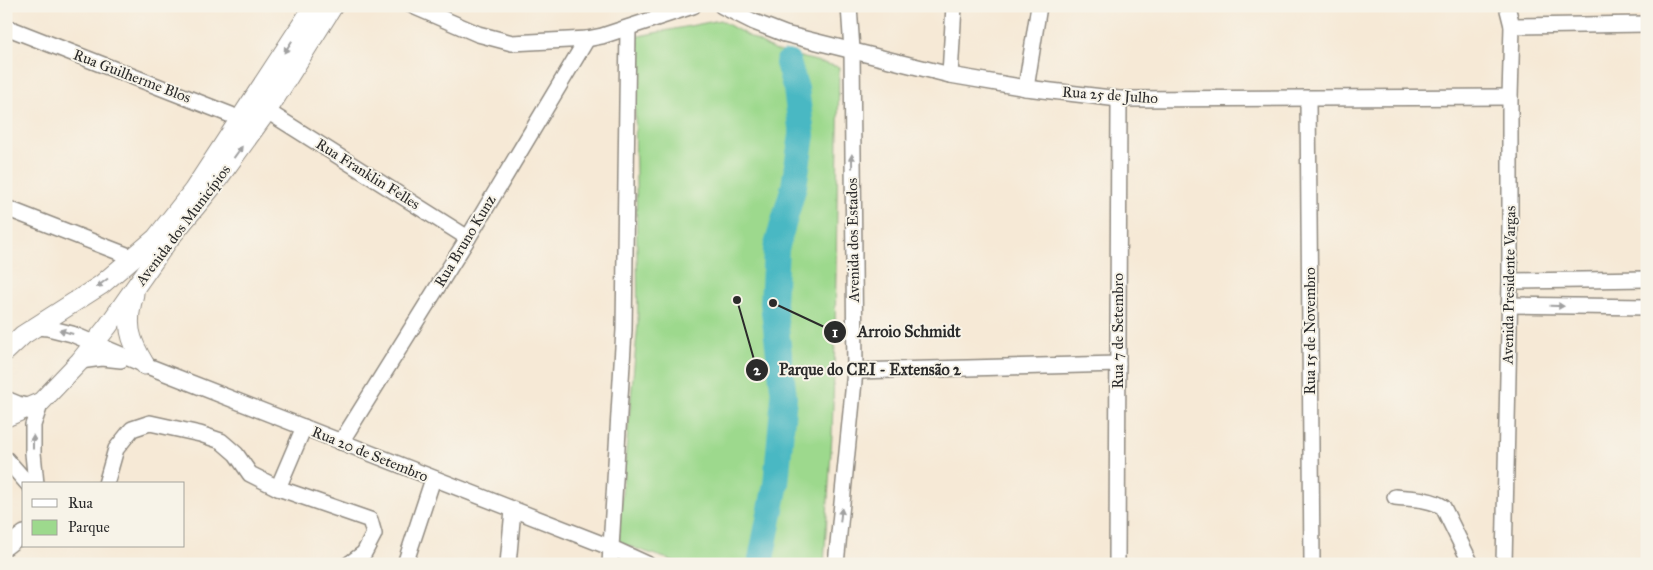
<svg xmlns="http://www.w3.org/2000/svg" width="1653" height="570" viewBox="0 0 1653 570" font-family="'IM FELL Great Primer',serif">
  <rect width="100%" height="100%" fill="#f7f3e8"/>
  <filter id="ink" filterUnits="userSpaceOnUse"><feTurbulence type="fractalNoise" baseFrequency=".02" numOctaves="2"/><feDisplacementMap in="SourceGraphic" scale="10" xChannelSelector="R" yChannelSelector="G"/><feConvolveMatrix kernelMatrix="1 2 1 2 8 2 1 2 1" color-interpolation-filters="sRGB"/></filter>
  <filter id="wash" filterUnits="userSpaceOnUse"><feTurbulence type="fractalNoise" baseFrequency=".0096" numOctaves="4" result="noise"/><feDisplacementMap in="SourceGraphic" scale="20" xChannelSelector="R" yChannelSelector="G"/><feGaussianBlur stdDeviation="1.12" result="paint"/><feColorMatrix in="noise" values="0 0 0 0 0 0 0 0 0 0 0 0 0 0 0 0 0 1.4 0 .05"/><feComposite in="paint" operator="in"/></filter>
  <g filter="url(#wash)">
    <rect width="100%" height="100%" fill="#f6e9d6"/>
    <path fill="#9dd98d" stroke="#64825c" d="M720 20 774 50 839 67 835 341 832 435 824 564H683L619 543V524L638 324 634 37Z"/>
    <g fill="none" stroke-linecap="round" stroke-linejoin="round">
      <path stroke="#4ab8c3" stroke-width="26" d="M761 559 776 484 784 397 773 303 776 249 794 186 802 135 796 89 788 63"/>
    </g>
  </g>
  <g filter="url(#ink)">
    <g fill="none" stroke-linecap="round" stroke-linejoin="round">
      <defs>
        <g id="minor">
          <path d="M413 6 478 34 512 43 587 39 602 36 693 6"/>
          <path d="M722 6 754 22 785 34 950 75 1026 88 1119 99 1510 97"/>
          <path d="M1512 26 1647 24"/>
          <path d="M6 27 231 115 249 123"/>
          <path d="M950 75 954 6"/>
          <path d="M1026 88 1039 6"/>
          <path d="M1308 99 1312 564"/>
          <path d="M267 111 468 238"/>
          <path d="M6 208 134 258"/>
          <path d="M1510 281 1647 279"/>
          <path d="M1509 305 1647 307"/>
          <path d="M36 327 48 328 72 334 145 365 612 548 647 564"/>
          <path d="M80 361 102 358 121 360"/>
          <path d="M855 371 1118 364"/>
          <path d="M6 399 18 404 30 407"/>
          <path d="M341 442 468 238 587 39"/>
          <path d="M6 459 28 484"/>
          <path d="M36 484 33 453V425L41 402"/>
          <path d="M106 484 116 449 132 429 150 423 200 434 221 441 236 454 250 474 278 488 370 520 374 534 364 553 349 564"/>
          <path d="M278 488 304 427"/>
          <path d="M1395 497C1411 499 1429 498 1443 507L1471 564"/>
          <path d="M6 547 24 533"/>
          <path d="M405 564 433 479"/>
          <path d="M508 564 513 510"/>
          <path d="M610 564 624 330 628 28"/>
          <path d="M836 564 855 371 852 50 849 6"/>
          <path d="M1117 564 1119 99"/>
          <path d="M1504 564 1510 281V97L1512 26 1507 6"/>
        </g>
        <g id="major">
          <path d="M134 294C125 324 129 339 145 365"/>
          <path d="M6 351 23 335 101 285 156 238 193 191 314 6"/>
          <path d="M6 417 41 402 80 361 108 326 169 239 215 183 267 111 333 6"/>
        </g>
      </defs>
      <use href="#minor" stroke="#908a80" stroke-width="18"/>
      <use href="#major" stroke="#908a80" stroke-width="21"/>
      <use href="#minor" stroke="#fff" stroke-width="15"/>
      <use href="#major" stroke="#fff" stroke-width="19"/>
    </g>
    <defs><path id="oneway-solid" d="M-6-.8H1V-3.2L6.5 0L1 3.2V.8H-6Z" transform="scale(1.25)"/></defs>
    <g fill="#a0a0a0">
      <use href="#oneway-solid" transform="translate(288 47) rotate(123)"/>
      <use href="#oneway-solid" transform="translate(238 152) rotate(-54)"/>
      <use href="#oneway-solid" transform="translate(852 161) rotate(-91)"/>
      <use href="#oneway-solid" transform="translate(102 283) rotate(143)"/>
      <use href="#oneway-solid" transform="translate(1557 306) rotate(1)"/>
      <use href="#oneway-solid" transform="translate(66 332) rotate(-164)"/>
      <use href="#oneway-solid" transform="translate(33 442) rotate(-90)"/>
      <use href="#oneway-solid" transform="translate(841 515) rotate(-84)"/>
    </g>
  </g>
  <g text-anchor="middle" dominant-baseline="central" stroke-width="4" stroke-linejoin="round" paint-order="stroke">
    <g font-size="15" fill="#2b2b2b" stroke="#f7f3e8">
      <text transform="translate(132 76) rotate(21)">Rua Guilherme Blos</text>
      <text transform="translate(1110 95) rotate(4)">Rua 25 de Julho</text>
      <text transform="translate(368 174) rotate(32)">Rua Franklin Felles</text>
      <text transform="translate(183 225) rotate(-53)">Avenida dos Municípios</text>
      <text transform="translate(853 240) rotate(-91)">Avenida dos Estados</text>
      <text transform="translate(465 241) rotate(-59)">Rua Bruno Kunz</text>
      <text transform="translate(1509 285) rotate(-89)">Avenida Presidente Vargas</text>
      <text transform="translate(1118 331) rotate(-90)">Rua 7 de Setembro</text>
      <text transform="translate(1310 331) rotate(-90)">Rua 15 de Novembro</text>
      <text transform="translate(370 454) rotate(22)">Rua 20 de Setembro</text>
    </g>
  </g>
  <path fill="none" stroke="#2b2b2b" stroke-width="2" d="M773 303L835 332M737 300L757 370"/>
  <g fill="#2b2b2b" stroke="#f7f3e8" stroke-width="2">
    <circle cx="773" cy="303" r="5"/>
    <circle cx="737" cy="300" r="5"/>
    <circle cx="835" cy="332" r="12"/>
    <circle cx="757" cy="370" r="12"/>
  </g>
  <g font-size="15" text-anchor="middle" font-weight="bold" fill="#fff">
    <text x="835" y="337">1</text>
    <text x="757" y="375">2</text>
  </g>
  <g font-size="16" text-anchor="middle" font-weight="bold" fill="#2b2b2b" stroke="#f7f3e8" stroke-width="4" stroke-linejoin="round" paint-order="stroke">
    <text x="909" y="337">Arroio Schmidt</text>
    <text x="870" y="375">Parque do CEI - Extensão 2</text>
  </g>
  <rect width="1653" height="570" fill="none" stroke="#f7f3e8" stroke-width="25"/>
  <rect x="22" y="482" width="162" height="65" fill="#f7f3e8" stroke="#a5a39c"/>
  <rect x="32" y="499" width="25" height="8" fill="#ffffff" stroke="#a5a39c"/>
  <text x="68" y="508" font-size="15" fill="#2b2b2b">Rua</text>
  <rect x="32" y="520" width="25" height="15" fill="#9dd98d" stroke="#a5a39c"/>
  <text x="68" y="532" font-size="15" fill="#2b2b2b">Parque</text>
</svg>
